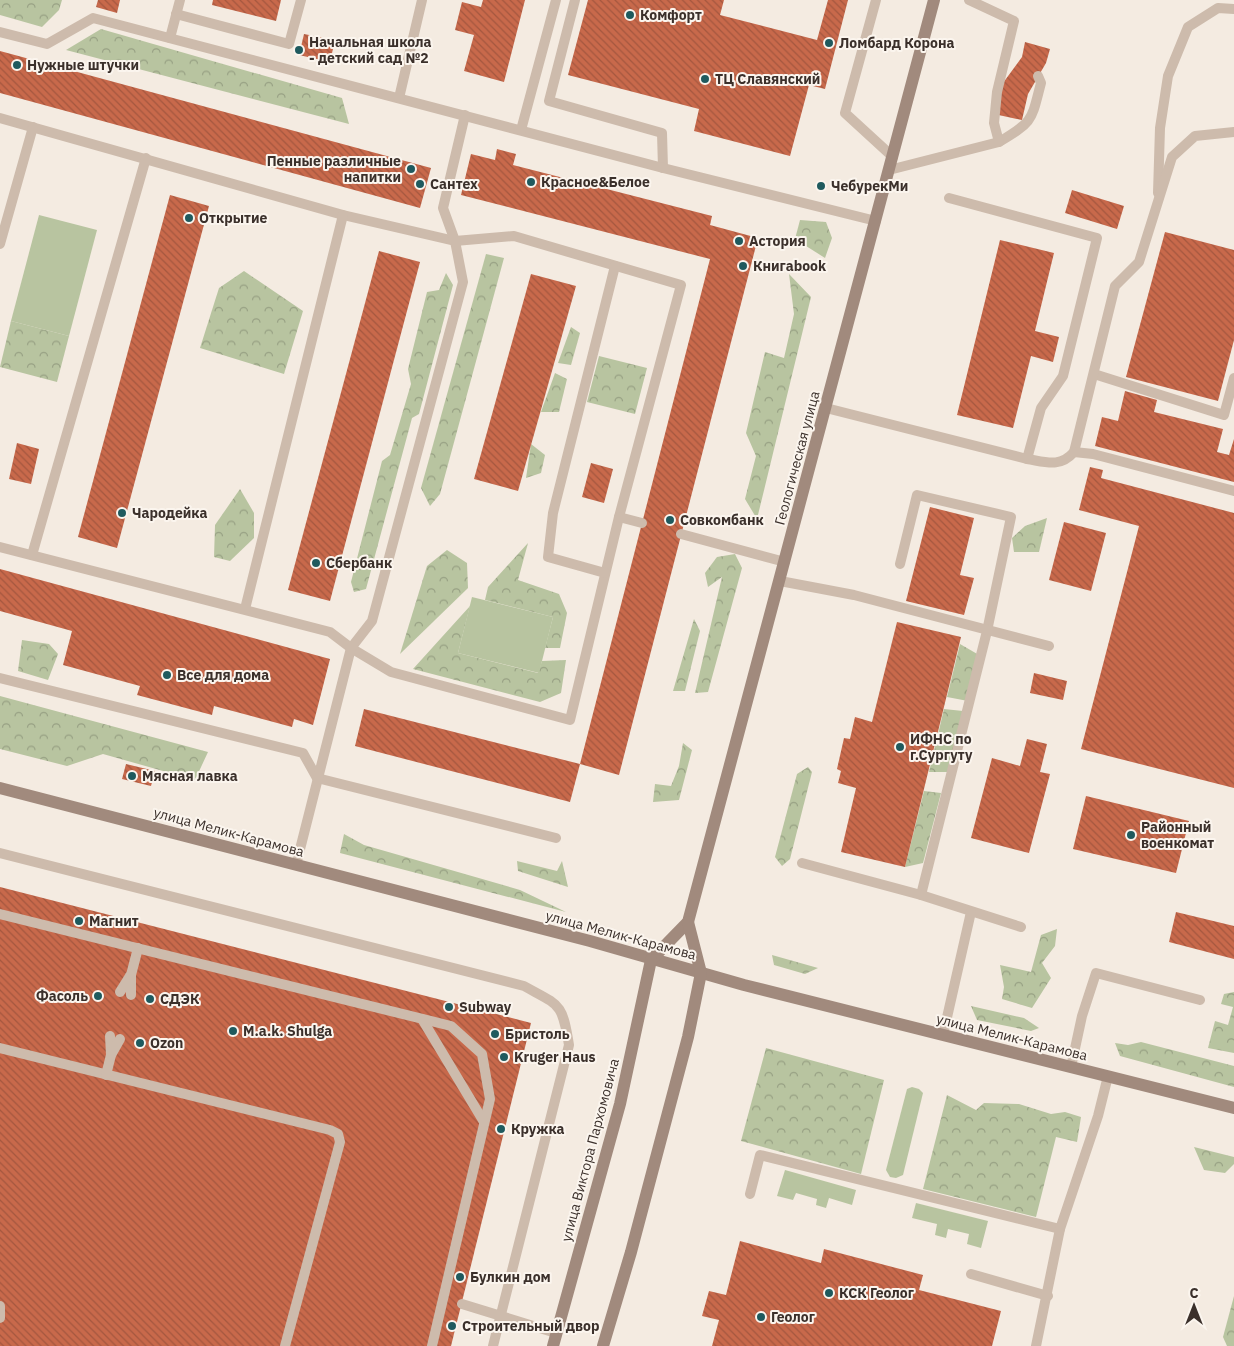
<svg xmlns="http://www.w3.org/2000/svg" width="1234" height="1346" viewBox="0 0 1234 1346" font-family="'IBM Plex Sans',sans-serif">
  <defs>
    <pattern id="forest-crowns" width="20" height="18" patternUnits="userSpaceOnUse" patternTransform="scale(1.25)"><rect width="20" height="18" fill="#b8c4a0"/><path d="M2 6a3 3 0 1 1 6 0M12 15a3 3 0 1 1 6 0" fill="none" stroke="#97a083"/></pattern>
    <pattern id="building-back-hatch" width="6" height="6" patternUnits="userSpaceOnUse" patternTransform="scale(1.25)"><rect width="6" height="6" fill="#c8694b"/><path d="M-1 5l2 2M0 0l6 6M5-1l2 2" fill="none" stroke="#a4573f"/></pattern>
  </defs>
  <rect width="100%" height="100%" fill="#f4ebe1"/>
  <g fill="url(#forest-crowns)">
    <path d="M0 0H62L59 10 42 27 0 15Z"/>
    <path d="M101 29 342 98 349 124 66 50Z"/>
    <path d="M800 220 826 222 832 238 825 258 795 239Z"/>
    <path d="M486 254 504 258 440 494 430 506 421 488Z"/>
    <path d="M244 271 303 311 284 374 200 348 219 288Z"/>
    <path d="M446 273 453 285 419 414 412 418 366 589 354 592 351 582 382 461 390 455 411 384 408 369 427 292 439 290Z"/>
    <path d="M789 274 811 297 757 519 745 499 756 456 746 433 765 352 784 358 794 314Z"/>
    <path d="M11 321 69 336 57 382 0 367Z"/>
    <path d="M571 327 580 333 571 365 558 363Z"/>
    <path d="M599 356 647 368 635 414 587 402Z"/>
    <path d="M555 373 567 379 559 412H541Z"/>
    <path d="M531 444 545 455 541 473 526 478Z"/>
    <path d="M240 489 254 513V538L230 561 214 557 215 525Z"/>
    <path d="M1047 518 1039 552H1014L1012 538 1025 526Z"/>
    <path d="M528 543 518 580 559 594 567 613 560 648H545L553 617 485 600 488 587Z"/>
    <path d="M447 550 467 563 468 588 400 654 427 566Z"/>
    <path d="M735 554 742 568 708 692 695 693 722 577 708 587 705 573 717 557Z"/>
    <path d="M470 606 458 653 538 673 542 661 566 660 561 693 540 702 413 669Z"/>
    <path d="M694 619 700 631 685 691H673Z"/>
    <path d="M22 640 49 644 58 654 48 680 18 671Z"/>
    <path d="M960 644 979 655 968 701 947 697Z"/>
    <path d="M0 696 208 752 195 780 103 754 67 766 0 749Z"/>
    <path d="M944 709 963 711 948 772H929Z"/>
    <path d="M683 743 692 750 679 800 653 802 655 784 671 786 679 766Z"/>
    <path d="M808 767 812 772 790 859 782 866 775 857 797 774Z"/>
    <path d="M924 791 941 793 923 863 905 867Z"/>
    <path d="M344 834 364 845 520 890 566 912 340 853Z"/>
    <path d="M517 861 557 871 562 861 568 887 518 871Z"/>
    <path d="M1057 929 1055 946 1042 963 1051 978 1032 1008 1002 999 1004 987 1000 965 1031 972 1041 935Z"/>
    <path d="M772 955 818 968 805 974 774 965Z"/>
    <path d="M1234 992V1053L1208 1048 1215 1021 1228 1025 1233 1007 1221 1004 1224 994Z"/>
    <path d="M971 1006 1024 1018 1039 1028 1031 1031 977 1020Z"/>
    <path d="M1141 1042 1234 1066V1087L1120 1056 1115 1043 1128 1045Z"/>
    <path d="M766 1048 884 1080 861 1174 741 1141Z"/>
    <path d="M947 1095 976 1110 984 1103 1019 1104 1051 1114 1065 1112 1081 1117 1077 1142 1056 1137 1036 1217 923 1189Z"/>
    <path d="M1194 1147 1234 1157V1164L1225 1173 1204 1170Z"/>
    <path d="M1234 1296V1346H1227L1223 1337Z"/>
  </g>
  <g fill="#b8c4a0">
    <path d="M39 215 97 230 69 336 11 321Z"/>
    <path d="M472 597 553 617 539 673 458 653Z"/>
    <path d="M912 1087 919 1089 923 1093 903 1175 896 1178 890 1177 886 1170 907 1089Z"/>
    <path d="M785 1170 856 1190 852 1205 829 1198 826 1208 816 1205 817 1199 796 1193 793 1200 777 1196Z"/>
    <path d="M916 1203 988 1221 981 1248 967 1244 969 1234 948 1229 946 1238 935 1235 937 1224 912 1218Z"/>
  </g>
  <g fill="url(#building-back-hatch)">
    <path d="M98 0H120L117 13 96 7Z"/>
    <path d="M213 0H281L276 21 212 5Z"/>
    <path d="M483 0H525L504 82 464 71 474 35 455 30 462 2 481 7Z"/>
    <path d="M588 0H724L720 15 817 40 828 0H848L825 89 809 85 790 156 694 131 699 109 568 75Z"/>
    <path d="M304 34 335 40 330 62 299 55Z"/>
    <path d="M1025 42 1050 49 1046 63 1028 94 1022 120 994 114 1000 87 1022 57Z"/>
    <path d="M0 51 431 168 420 208 0 93Z"/>
    <path d="M497 149 516 154 513 165 712 216 710 225 758 238 619 775 580 764 710 259 461 195 471 154 495 160Z"/>
    <path d="M1072 190 1124 206 1117 229 1065 213Z"/>
    <path d="M170 195 209 206 117 548 78 537Z"/>
    <path d="M1165 232 1234 250V340L1218 401 1126 377Z"/>
    <path d="M1000 240 1054 253 1035 331 1059 337 1053 362 1031 356 1013 428 957 415Z"/>
    <path d="M379 251 420 262 330 601 288 590Z"/>
    <path d="M531 274 576 286 518 491 474 479Z"/>
    <path d="M1125 391 1157 400 1154 412 1223 429 1217 452 1229 455 1234 439V482L1095 446 1102 417 1118 421Z"/>
    <path d="M17 443 39 449 31 484 9 479Z"/>
    <path d="M591 463 613 469 604 503 582 497Z"/>
    <path d="M1090 467 1103 470 1101 478 1234 513V788L1081 749 1139 526 1079 510Z"/>
    <path d="M930 507 974 518 960 575 974 578 964 615 906 601Z"/>
    <path d="M1064 522 1106 533 1091 591 1049 580Z"/>
    <path d="M0 569 330 659 313 725 294 719 292 727 214 706 212 715 137 695 140 686 63 665 72 631 0 611Z"/>
    <path d="M897 622 961 637 905 867 841 852 856 788 838 783 841 771 837 769 844 738 850 739 855 717 872 722Z"/>
    <path d="M1034 673 1067 681 1063 700 1030 693Z"/>
    <path d="M364 709 580 764 570 802 355 746Z"/>
    <path d="M1027 739 1047 744 1040 772 1050 774 1029 853 971 838 992 758 1020 766Z"/>
    <path d="M126 764 155 771 151 786 122 779Z"/>
    <path d="M1086 796 1189 821 1176 873 1073 849Z"/>
    <path d="M0 887 531 1023 451 1346H0Z"/>
    <path d="M1176 912 1234 926V959L1169 942Z"/>
    <path d="M740 1241 821 1263 824 1249 923 1275 919 1290 1001 1311 992 1346H712L719 1320 702 1316 709 1291 726 1295Z"/>
  </g>
  <g fill="none" stroke-linecap="round" stroke-linejoin="round">
    <g stroke="#cdbbac" stroke-width="10">
      <path d="M575 0 549 101 662 133 663 168"/>
      <path d="M876 0 845 113 893 157"/>
      <path d="M176 14 289 44 301 0"/>
      <path d="M0 32 47 44 93 18 663 168 876 221"/>
      <path d="M170 38 180 0"/>
      <path d="M399 98 422 0"/>
      <path d="M0 118 343 215 455 241 514 236 681 285 619 517 570 720 391 672 351 648 330 632 0 547"/>
      <path d="M521 130 556 0"/>
      <path d="M999 142C1034 121 1031 121 1041 83L1038 76"/>
      <path d="M889 170 999 142 994 123 997 92 1014 21 969 0"/>
      <path d="M1158 193 1160 128 1168 76 1188 27 1218 8 1234 9"/>
      <path d="M949 198 1097 238 1063 376 1041 408 1027 459"/>
      <path d="M0 244 33 127"/>
      <path d="M1094 374 1224 415 1234 378"/>
      <path d="M826 408 1027 459C1046 462 1060 468 1074 452L1115 286 1139 262 1172 157 1195 136 1234 132"/>
      <path d="M1074 452 1093 454 1234 491"/>
      <path d="M619 517 642 523"/>
      <path d="M681 534 785 562"/>
      <path d="M32 555 146 158"/>
      <path d="M900 564 917 495 1011 517 987 631 921 895"/>
      <path d="M605 573 548 557 553 513 615 266"/>
      <path d="M780 581 854 595 1049 646"/>
      <path d="M245 609 343 215"/>
      <path d="M0 678 303 753 317 778 556 838"/>
      <path d="M0 853 524 986C560 1006 562 1002 569 1045L493 1346"/>
      <path d="M802 863 921 895 1021 927"/>
      <path d="M296 865 351 648 372 621 463 282 455 241 443 208 465 115"/>
      <path d="M0 914 451 1026 482 1054 490 1099 432 1346"/>
      <path d="M120 992 130 976"/>
      <path d="M131 995V975L138 948"/>
      <path d="M422 1019 484 1122"/>
      <path d="M943 1035 971 912"/>
      <path d="M110 1036 111 1055"/>
      <path d="M0 1048 330 1130 338 1134 340 1142 285 1346"/>
      <path d="M1071 1067 1082 1016 1096 973 1200 1000"/>
      <path d="M106 1075 111 1055 120 1039"/>
      <path d="M750 1194 760 1155 1060 1229"/>
      <path d="M971 1274 1048 1296"/>
      <path d="M462 1304 556 1333"/>
      <path d="M0 1306V1318"/>
      <path d="M1036 1346 1060 1229 1098 1116 1108 1076"/>
    </g>
    <g stroke="#a18a7d" stroke-width="12">
      <path d="M0 788 590 941 744 985 1234 1108"/>
      <path d="M651 960 688 922 934 0"/>
      <path d="M553 1346 620 1104 651 960"/>
      <path d="M603 1346 631 1252 688 1037 701 973 688 922"/>
    </g>
  </g>
  <g fill="#1f5a5e" stroke="#fbf5ee" stroke-width="2">
    <circle cx="630" cy="15" r="5"/>
    <circle cx="829" cy="43" r="5"/>
    <circle cx="299" cy="50" r="5"/>
    <circle cx="17" cy="65" r="5"/>
    <circle cx="705" cy="79" r="5"/>
    <circle cx="411" cy="169" r="5"/>
    <circle cx="531" cy="182" r="5"/>
    <circle cx="420" cy="184" r="5"/>
    <circle cx="821" cy="186" r="5"/>
    <circle cx="189" cy="218" r="5"/>
    <circle cx="739" cy="241" r="5"/>
    <circle cx="743" cy="266" r="5"/>
    <circle cx="122" cy="513" r="5"/>
    <circle cx="670" cy="520" r="5"/>
    <circle cx="316" cy="563" r="5"/>
    <circle cx="167" cy="675" r="5"/>
    <circle cx="900" cy="747" r="5"/>
    <circle cx="132" cy="776" r="5"/>
    <circle cx="1131" cy="835" r="5"/>
    <circle cx="79" cy="921" r="5"/>
    <circle cx="98" cy="996" r="5"/>
    <circle cx="150" cy="999" r="5"/>
    <circle cx="449" cy="1007" r="5"/>
    <circle cx="233" cy="1031" r="5"/>
    <circle cx="495" cy="1034" r="5"/>
    <circle cx="140" cy="1043" r="5"/>
    <circle cx="504" cy="1057" r="5"/>
    <circle cx="501" cy="1129" r="5"/>
    <circle cx="460" cy="1277" r="5"/>
    <circle cx="829" cy="1293" r="5"/>
    <circle cx="761" cy="1317" r="5"/>
    <circle cx="452" cy="1326" r="5"/>
  </g>
  <g text-anchor="middle" dominant-baseline="central" stroke-width="4" stroke-linejoin="round" paint-order="stroke">
    <g font-size="14" font-weight="bold" fill="#3b302b" stroke="#fbf5ee" text-anchor="start">
      <text x="640" y="15">Комфорт</text>
      <text x="309" y="42">Начальная школа<tspan x="309" dy="16">- детский сад №2</tspan></text>
      <text x="839" y="43">Ломбард Корона</text>
      <text x="27" y="65">Нужные штучки</text>
      <text x="715" y="79">ТЦ Славянский</text>
      <text x="401" y="161" text-anchor="end">Пенные различные<tspan x="401" dy="16">напитки</tspan></text>
      <text x="541" y="182">Красное&amp;Белое</text>
      <text x="430" y="184">Сантех</text>
      <text x="831" y="186">ЧебурекМи</text>
      <text x="199" y="218">Открытие</text>
      <text x="749" y="241">Астория</text>
      <text x="753" y="266">Книгаbook</text>
      <text x="132" y="513">Чародейка</text>
      <text x="680" y="520">Совкомбанк</text>
      <text x="326" y="563">Сбербанк</text>
      <text x="177" y="675">Все для дома</text>
      <text x="910" y="739">ИФНС по<tspan x="910" dy="16">г.Сургуту</tspan></text>
      <text x="142" y="776">Мясная лавка</text>
      <text x="1141" y="827">Районный<tspan x="1141" dy="16">военкомат</tspan></text>
      <text x="89" y="921">Магнит</text>
      <text x="88" y="996" text-anchor="end">Фасоль</text>
      <text x="160" y="999">СДЭК</text>
      <text x="459" y="1007">Subway</text>
      <text x="243" y="1031">М.a.k. Shulga</text>
      <text x="505" y="1034">Бристоль</text>
      <text x="150" y="1043">Ozon</text>
      <text x="514" y="1057">Kruger Haus</text>
      <text x="511" y="1129">Кружка</text>
      <text x="470" y="1277">Булкин дом</text>
      <text x="839" y="1293">КСК Геолог</text>
      <text x="771" y="1317">Геолог</text>
      <text x="462" y="1326">Строительный двор</text>
    </g>
    <g font-size="14" fill="#3b302b" stroke="#fbf5ee">
      <text transform="translate(797 458) rotate(-75)">Геологическая улица</text>
      <text transform="translate(229 832) rotate(15)">улица Мелик-Карамова</text>
      <text transform="translate(621 935) rotate(15)">улица Мелик-Карамова</text>
      <text transform="translate(1012 1037) rotate(14)">улица Мелик-Карамова</text>
      <text transform="translate(590 1150) rotate(-75)">улица Виктора Пархомовича</text>
    </g>
  </g>
  <g transform="translate(1194 1306)" stroke="#fbf5ee" stroke-width="4" paint-order="stroke">
  <path d="M0-4L9 19L0 12L-9 19Z" fill="#3b302b"/>
  <text y="-8" font-size="14" font-weight="bold" text-anchor="middle" fill="#3b302b">С</text>
  </g>
</svg>
